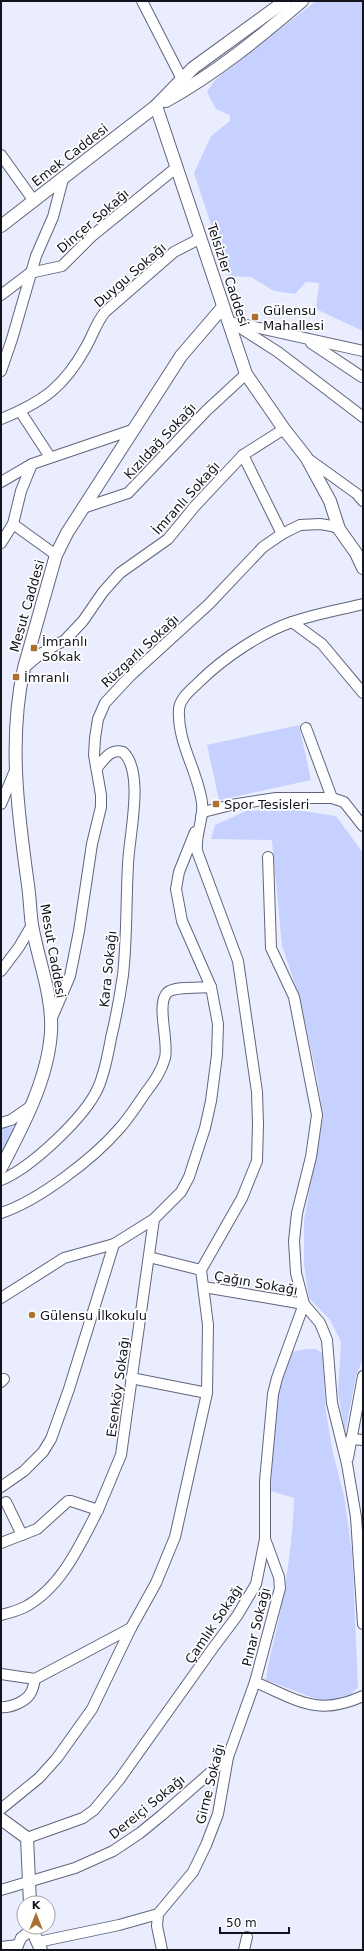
<svg xmlns="http://www.w3.org/2000/svg" width="364" height="1951" viewBox="0 0 364 1951" font-family="'DejaVu Sans',sans-serif">
  <rect width="100%" height="100%" fill="#eaedfe"/>
  <g fill="#c7d1ff">
    <path d="M316 1H363V331L316 309 319 283 306 282 295 294 274 291 251 277 228 276 194 173 211 136 230 121V115L216 109 207 92 215 80Z"/>
    <path d="M299 725 311 780 219 800 207 745Z"/>
    <path d="M296 810 336 816 363 853V1359L356 1376 345 1433 338 1393 341 1342 330 1320 309 1298 304 1265V1220L323 1116 317 1077 300 998 282 946 272 840 211 839 215 825 246 811Z"/>
    <path d="M15 1127 1 1153V1128Z"/>
    <path d="M307 1349H315L322 1353 326 1412 333 1453 344 1496 352 1552 358 1687 351 1694 324 1702 266 1680C269 1655 277 1632 281 1608 288 1572 293 1534 294 1498L271 1491C273 1445 271 1395 291 1352Z"/>
  </g>
  <g fill="none" stroke-linecap="round" stroke-linejoin="round">
    <defs>
      <g id="minor">
        <path d="M142 1 185 85"/>
        <path d="M1 155 34 201"/>
        <path d="M1 295 30 273 62 266 92 236 177 167"/>
        <path d="M228 320 278 352 363 417"/>
        <path d="M237 323 363 351"/>
        <path d="M311 343 362 377"/>
        <path d="M1 371 12 339 36 256 53 217 63 179"/>
        <path d="M20 411 50 457"/>
        <path d="M1 419C43 402 64 387 86 347 93 335 96 323 105 312L174 252 201 238"/>
        <path d="M243 455 282 534"/>
        <path d="M307 458 357 494 363 501"/>
        <path d="M1 482 32 464 135 429"/>
        <path d="M83 508 128 493 206 411 246 374"/>
        <path d="M13 524 56 555"/>
        <path d="M1 543 13 524 21 491 32 464"/>
        <path d="M292 622 322 644 363 693"/>
        <path d="M24 668 42 653 65 640 83 621 103 592 120 573 168 539 195 506 243 455 284 429"/>
        <path d="M306 728 332 798"/>
        <path d="M1 804 16 768"/>
        <path d="M201 817 203 812 231 805 276 798H332L344 802 363 826"/>
        <path d="M268 857 271 948 294 997 317 1115 311 1157 297 1213 294 1241 296 1273 304 1304 320 1323 327 1340 332 1403 347 1464 356 1517 363 1624"/>
        <path d="M1 971 19 947 32 925"/>
        <path d="M51 1020 70 976 79 931 92 844 101 807V795L94 755 95 738 98 719 105 703 130 676 209 604 263 547 282 534 300 525 320 524 332 526 339 529"/>
        <path d="M1 1123 11 1120 30 1107"/>
        <path d="M1 1180C31 1168 85 1117 98 1088 105 1072 108 1054 111 1038 116 1017 120 997 123 975 127 938 126 901 128 864 129 836 145 772 123 752 111 748 104 759 97 768"/>
        <path d="M1 1213C38 1201 93 1159 119 1129 128 1119 136 1107 144 1095 152 1084 161 1073 165 1058 169 1042 156 1004 167 993 173 986 200 988 211 987"/>
        <path d="M149 1257 201 1270"/>
        <path d="M1 1298 64 1258 114 1244 154 1219"/>
        <path d="M131 1378 207 1393"/>
        <path d="M1 1382 4 1379"/>
        <path d="M351 1439 363 1440"/>
        <path d="M348 1458 363 1376"/>
        <path d="M1 1487 24 1471 43 1452 51 1439 69 1389 114 1244"/>
        <path d="M6 1502 22 1535"/>
        <path d="M265 1539 279 1577 280 1588 255 1682C298 1700 317 1717 363 1696"/>
        <path d="M1 1543 37 1529 68 1501H71L98 1510 121 1455 154 1219 181 1192 189 1177 205 1128 211 1101 217 1055 218 1024 211 987 182 921 176 889 179 872 195 832"/>
        <path d="M1 1615C9 1613 17 1611 25 1607 61 1588 80 1545 98 1510"/>
        <path d="M1 1674 35 1679 131 1628"/>
        <path d="M1 1707C10 1708 25 1702 30 1694 33 1690 34 1684 35 1679"/>
        <path d="M1 1809 39 1778 57 1758 92 1709 131 1628 156 1583 175 1537 207 1393 208 1325 201 1270 242 1198 257 1161 258 1124 257 1092 238 961 197 851C195 835 204 819 202 803 198 771 177 743 179 709 180 698 191 690 198 683 222 659 260 633 292 622 315 614 339 610 363 604"/>
        <path d="M27 1838 83 1818 94 1810 119 1780 213 1648 237 1616 256 1584 265 1539V1481L273 1394 277 1378 304 1304 204 1287"/>
        <path d="M1 1890 75 1868 113 1851 140 1833 162 1815 228 1757"/>
        <path d="M38 1942 119 1925 158 1914"/>
        <path d="M1 1947 18 1945"/>
        <path d="M16 1950 21 1938 31 1930"/>
        <path d="M162 1950 157 1926 158 1914 193 1872 206 1845 218 1814 228 1757 255 1682"/>
        <path d="M244 1950 247 1937"/>
      </g>
      <g id="tertiary">
        <path d="M166 101C216 73 259 38 302 1"/>
        <path d="M156 106 246 374 284 429 306 457 330 501 339 529 356 553 363 568"/>
        <path d="M1 226 156 106 193 68 285 1"/>
        <path d="M1 1168C23 1126 48 1079 51 1032 53 995 38 960 32 925 30 912 30 898 28 885 18 814 8 739 24 668L56 555 67 533 181 356 223 307"/>
        <path d="M1 1819 27 1838 30 1903"/>
        <path d="M31 1927 41 1950"/>
      </g>
    </defs>
    <use href="#minor" stroke="#60657c" stroke-width="12"/>
    <use href="#tertiary" stroke="#60657c" stroke-width="14"/>
    <use href="#minor" stroke="#fff" stroke-width="10"/>
    <use href="#tertiary" stroke="#fff" stroke-width="12"/>
  </g>
  <g fill="#ab7131" stroke="#fff" stroke-width="1.5">
    <rect x="251" y="313" width="8" height="8" rx="2"/>
    <rect x="30" y="644" width="8" height="8" rx="2"/>
    <rect x="12" y="673" width="8" height="8" rx="2"/>
    <rect x="212" y="800" width="8" height="8" rx="2"/>
    <circle cx="32" cy="1315" r="4"/>
  </g>
  <g text-anchor="middle" dominant-baseline="central" stroke-width="3.5" stroke-linejoin="round" paint-order="stroke">
    <g font-size="13" fill="#12141d" stroke="#fff">
      <text transform="translate(70 155) rotate(-38)">Emek Caddesi</text>
      <text transform="translate(93 221) rotate(-41)">Dinçer Sokağı</text>
      <text transform="translate(130 275) rotate(-41)">Duygu Sokağı</text>
      <text transform="translate(228 275) rotate(72)">Telsizler Caddesi</text>
      <text transform="translate(160 441) rotate(-47)">Kızıldağ Sokağı</text>
      <text transform="translate(186 498) rotate(-48)">İmranlı Sokağı</text>
      <text transform="translate(27 606) rotate(-74)">Mesut Caddesi</text>
      <text transform="translate(140 651) rotate(-43)">Rüzgarlı Sokağı</text>
      <text transform="translate(53 951) rotate(80)">Mesut Caddesi</text>
      <text transform="translate(108 969) rotate(-84)">Kara Sokağı</text>
      <text transform="translate(256 1283) rotate(10)">Çağın Sokağı</text>
      <text transform="translate(118 1387) rotate(-82)">Esenköy Sokağı</text>
      <text transform="translate(214 1624) rotate(-56)">Çamlık Sokağı</text>
      <text transform="translate(256 1627) rotate(-76)">Pınar Sokağı</text>
      <text transform="translate(210 1784) rotate(-76)">Girne Sokağı</text>
      <text transform="translate(147 1807) rotate(-39)">Dereiçi Sokağı</text>
    </g>
    <g font-size="13" fill="#12141d" stroke="#fff" text-anchor="start">
      <text x="263" y="310">Gülensu<tspan x="263" dy="15">Mahallesi</tspan></text>
      <text x="42" y="641">İmranlı<tspan x="42" dy="15">Sokak</tspan></text>
      <text x="24" y="677">İmranlı</text>
      <text x="224" y="804">Spor Tesisleri</text>
      <text x="40" y="1315">Gülensu İlkokulu</text>
    </g>
  </g>
  <rect width="364" height="1951" fill="none" stroke="#12141d" stroke-width="4"/>
  <g transform="translate(36 1915)"><circle r="19" fill="#ffffff" stroke="#a0a1a5"/>
  <path d="M0-3L7 15L0 10L-7 15Z" fill="#ab7131"/>
  <text y="-6" font-size="11" font-weight="bold" text-anchor="middle" fill="#12141d">K</text>
  </g>
  <path d="M220 1927v6h69v-6" fill="none" stroke="#12141d" stroke-width="2"/>
  <text x="226" y="1927" font-size="12" fill="#12141d" stroke="#ffffff" stroke-width="3" paint-order="stroke">50 m</text>
</svg>
